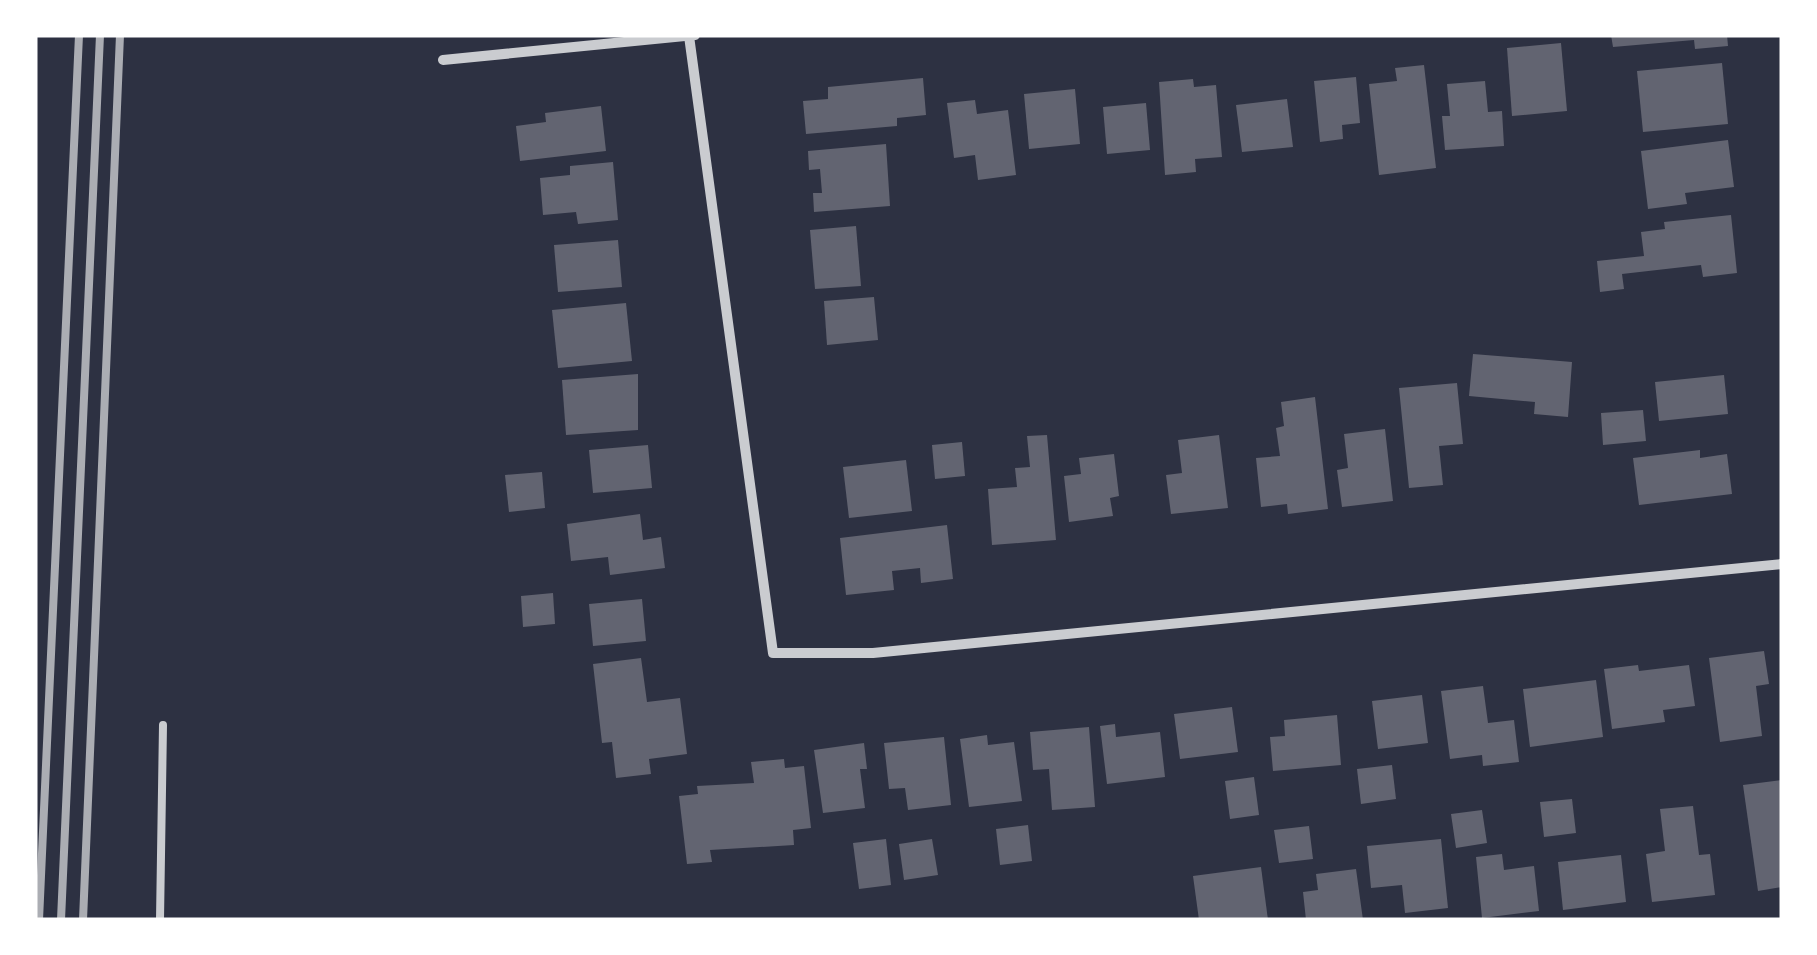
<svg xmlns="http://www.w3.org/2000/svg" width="1817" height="955" viewBox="0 0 1817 955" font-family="'Playfair Display',serif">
  <rect width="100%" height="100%" fill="#2d3142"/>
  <g fill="#626471">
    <path d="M1611 35H1727L1728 46 1695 49 1694 40 1613 47Z"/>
    <path d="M1561 43 1567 111 1512 116 1507 48Z"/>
    <path d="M1722 63 1728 124 1643 132 1637 71Z"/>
    <path d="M1424 65 1436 168 1379 175 1369 84 1397 81 1395 68Z"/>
    <path d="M1356 77 1360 123 1342 125 1343 139 1320 142 1314 81Z"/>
    <path d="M923 78 926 115 897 118V126L806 134 803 101 828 99V87Z"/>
    <path d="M1193 79 1194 87 1216 85 1222 157 1195 159 1196 172 1165 175 1159 82Z"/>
    <path d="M1485 81 1488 112 1502 111 1504 146 1445 150 1442 116H1450L1447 84Z"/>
    <path d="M1075 89 1080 144 1029 149 1024 94Z"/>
    <path d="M1287 99 1293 147 1242 152 1236 105Z"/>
    <path d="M975 100 977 114 1008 110 1016 175 978 180 975 155 954 158 947 103Z"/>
    <path d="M1146 103 1150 150 1107 154 1103 107Z"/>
    <path d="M601 106 606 151 520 161 516 126 546 122 545 113Z"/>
    <path d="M1728 140 1734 187 1685 193 1687 204 1648 209 1641 151Z"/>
    <path d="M886 144 890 206 814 212 813 193H822L820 169 809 170 808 151Z"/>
    <path d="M613 162 618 220 578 224 576 212 543 215 540 178 570 175V166Z"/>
    <path d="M1731 215 1737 273 1703 277 1701 265 1622 274 1624 289 1600 292 1597 261 1644 256 1641 232 1665 229 1664 222Z"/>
    <path d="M856 226 861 286 815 289 810 230Z"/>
    <path d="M618 240 622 287 558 292 554 245Z"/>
    <path d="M874 297 878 340 827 345 824 301Z"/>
    <path d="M626 303 632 361 558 368 552 310Z"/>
    <path d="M1473 354 1572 362 1568 417 1534 414 1535 402 1469 396Z"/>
    <path d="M638 374V430L566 435 562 380Z"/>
    <path d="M1724 375 1728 414 1659 421 1655 382Z"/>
    <path d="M1457 383 1463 444 1439 446 1443 485 1409 488 1399 388Z"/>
    <path d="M1315 397 1328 509 1288 514 1287 504 1261 507 1256 458 1280 456 1276 428 1284 426 1281 402Z"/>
    <path d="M1643 410 1646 441 1603 445 1601 413Z"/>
    <path d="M1385 429 1393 501 1342 507 1337 470 1348 468 1344 434Z"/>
    <path d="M1047 435 1056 540 992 545 988 489 1017 487 1015 468 1030 467 1027 436Z"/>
    <path d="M1219 435 1228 508 1171 514 1166 475 1182 473 1178 440Z"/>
    <path d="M962 442 965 476 935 479 932 445Z"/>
    <path d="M648 445 652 488 593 493 589 450Z"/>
    <path d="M1700 450V458L1727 454 1732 494 1639 505 1633 458Z"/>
    <path d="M1114 454 1119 496 1110 498 1113 516 1069 522 1064 476 1081 474 1079 458Z"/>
    <path d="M906 460 912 511 849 518 843 467Z"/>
    <path d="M542 472 545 508 509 512 505 475Z"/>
    <path d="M640 514 643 540 661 537 665 568 610 575 608 557 571 561 567 524Z"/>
    <path d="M947 525 953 579 921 583 920 568 892 571 894 590 846 595 840 538Z"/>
    <path d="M553 593 555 624 523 627 521 596Z"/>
    <path d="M642 599 646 641 593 646 589 604Z"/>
    <path d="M1764 651 1769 684 1756 686 1762 736 1720 742 1709 658Z"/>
    <path d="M641 658 647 702 680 698 687 754 649 759 651 774 616 778 612 742 602 743 593 664Z"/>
    <path d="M1638 665 1639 671 1689 665 1695 706 1663 710 1665 722 1612 729 1604 669Z"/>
    <path d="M1596 680 1603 737 1530 747 1523 689Z"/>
    <path d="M1483 686 1488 723 1514 720 1519 762 1483 766 1482 755 1450 759 1441 691Z"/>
    <path d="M1422 695 1428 743 1378 749 1372 701Z"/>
    <path d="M1232 707 1238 752 1180 759 1174 714Z"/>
    <path d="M1337 715 1341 765 1273 771 1270 737 1285 736 1284 720Z"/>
    <path d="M1115 724 1116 737 1160 732 1165 777 1107 784 1100 726Z"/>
    <path d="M1089 727 1095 807 1052 810 1049 769 1033 770 1030 732Z"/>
    <path d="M987 735 988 745 1014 742 1022 801 969 807 960 739Z"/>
    <path d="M944 737 951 805 908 810 905 788 889 789 884 743Z"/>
    <path d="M864 743 867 769H860L865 808 823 813 814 750Z"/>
    <path d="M784 759 785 768 804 766 811 828 793 830 794 845 710 850 712 862 687 864 679 796 698 794 697 786 754 783 751 762Z"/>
    <path d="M1392 765 1396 799 1361 804 1357 769Z"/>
    <path d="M1254 777 1259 815 1230 819 1225 781Z"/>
    <path d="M1782 780V887L1758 891 1743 785Z"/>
    <path d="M1572 799 1576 833 1544 837 1540 802Z"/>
    <path d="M1693 806 1699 855 1710 854 1715 895 1652 902 1646 854 1665 851 1660 809Z"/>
    <path d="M1482 810 1487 843 1456 848 1451 814Z"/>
    <path d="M1028 825 1032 861 1000 865 996 829Z"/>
    <path d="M1309 826 1313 859 1279 863 1274 830Z"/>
    <path d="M886 839 891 885 859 889 853 843Z"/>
    <path d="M932 839 938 875 904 880 899 844Z"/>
    <path d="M1441 839 1448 908 1405 913 1402 885 1371 888 1367 846Z"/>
    <path d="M1502 854 1504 870 1534 866 1539 911 1482 918 1476 857Z"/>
    <path d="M1621 855 1626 902 1563 910 1558 862Z"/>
    <path d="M1261 867 1268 920H1199L1193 876Z"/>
    <path d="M1356 869 1363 920H1306L1303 892 1318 890 1316 874Z"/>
  </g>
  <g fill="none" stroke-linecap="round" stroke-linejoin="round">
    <path stroke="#caccd0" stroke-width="8" d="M160 920 163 725"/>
    <g stroke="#caccd0" stroke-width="10">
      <path d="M689 36 773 653H873L1782 564"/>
      <path d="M443 60 695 35"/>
    </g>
    <g stroke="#abadb3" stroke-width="8">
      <path d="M39 920 79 35"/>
      <path d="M61 920 100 35"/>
      <path d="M83 920 120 35"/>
    </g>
  </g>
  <rect width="1817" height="955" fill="none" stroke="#ffffff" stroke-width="75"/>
</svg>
